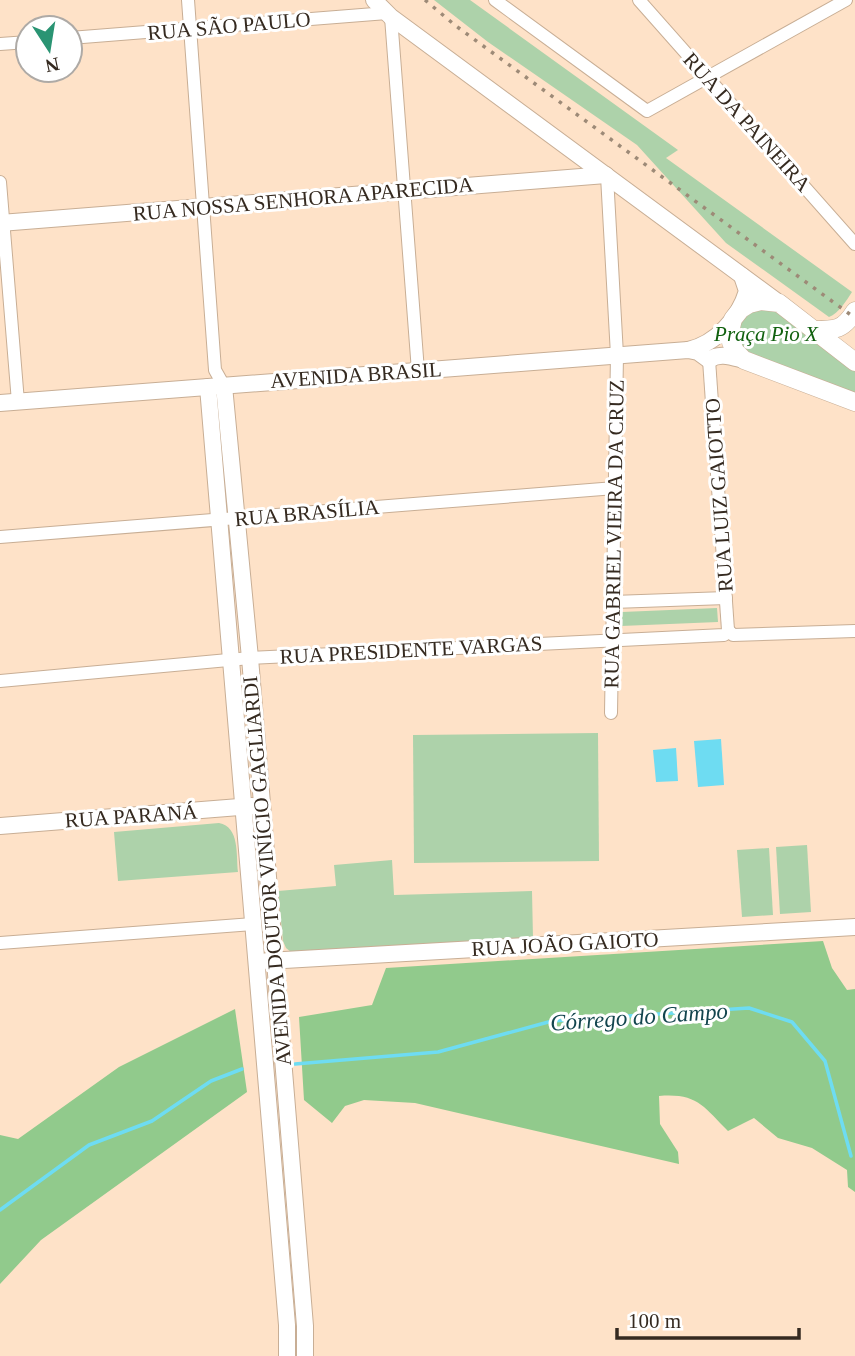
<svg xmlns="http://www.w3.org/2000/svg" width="855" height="1356" viewBox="0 0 855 1356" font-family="'Times New Roman',serif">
  <rect width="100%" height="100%" fill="#fee2c8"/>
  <g fill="#add2aa">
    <path d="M434 0H470L678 150 666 158 852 292C846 301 839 313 829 317L726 243 637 145 488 42Z"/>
    <path d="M770 306 855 368V398L741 350 737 325 744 313Z"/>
    <path d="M717 608 718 622 621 626 622 612Z"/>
    <path d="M598 733 599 861 414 863 413 735Z"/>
    <path d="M219 823C240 827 236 855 238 872L118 881 114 832Z"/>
    <path d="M807 845 811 912 780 914 776 847Z"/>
    <path d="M769 848 773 915 742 917 737 850Z"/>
    <path d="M392 860 394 895 532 891 533 939 291 952 286 948 283 941 278 891 336 886 334 865Z"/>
  </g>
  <g fill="#91ca8c">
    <path d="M823 941 832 968 847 990 855 989V1192L848 1187 847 1170 812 1148 778 1138 754 1118 728 1131C703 1106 697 1093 659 1096L660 1124 678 1152 679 1164 415 1103 364 1100 345 1106 332 1123 304 1100 299 1017 372 1005 386 968Z"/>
    <path d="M235 1009 247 1092 41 1240 0 1284V1135L18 1139 119 1067Z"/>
  </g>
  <g fill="#6edcf2">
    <path d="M721 739 724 785 698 787 694 741Z"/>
    <path d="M676 748 678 781 656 782 653 750Z"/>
  </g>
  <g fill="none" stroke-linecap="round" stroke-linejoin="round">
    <g stroke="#6edcf2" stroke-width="3.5">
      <path d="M295 1064 438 1052 552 1021 749 1008 792 1022 825 1061 851 1156"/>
      <path d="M0 1210 89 1145 152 1121 211 1081 242 1069"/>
    </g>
    <defs>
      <g id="minor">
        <path d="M188 0 215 370 224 386"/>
        <path d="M495 0 647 111 846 0"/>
        <path d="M639 0 855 244"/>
        <path d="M391 17 418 371"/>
        <path d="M70 38 387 13"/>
        <path d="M0 44 28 42"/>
        <path d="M607 176 617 355 611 713"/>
        <path d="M0 182 18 402"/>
        <path d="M709 360 728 630"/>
        <path d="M0 537 615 488"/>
        <path d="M613 602 726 598"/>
        <path d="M728 630 733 635 855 631"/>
        <path d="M0 681 250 658 724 635 727 633 728 630"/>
        <path d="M0 943 253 924"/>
      </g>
      <g id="tertiary">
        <path d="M374 0 391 17 779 303"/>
        <path d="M0 223 606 175"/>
        <path d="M688 350C716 344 739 318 747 291L742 276"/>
        <path d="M224 386 250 658 305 1326V1356"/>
        <path d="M208 387 287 1325V1356"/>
        <path d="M0 403 688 350 698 352 709 360C719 352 732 357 744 360"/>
        <path d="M0 826 252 806"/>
        <path d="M267 961 855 927"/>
      </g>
      <g id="secondary">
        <path d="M814 330C836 330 843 330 855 311"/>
        <path d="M855 362 779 303 761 301 749 304 741 309 733 319 730 332 731 342 735 351 744 360 855 402"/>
      </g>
    </defs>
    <use href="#minor" stroke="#c8ae95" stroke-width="14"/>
    <use href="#tertiary" stroke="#c8ae95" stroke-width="18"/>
    <use href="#secondary" stroke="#c8ae95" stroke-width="19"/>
    <use href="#minor" stroke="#fff" stroke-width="12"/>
    <use href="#tertiary" stroke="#fff" stroke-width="16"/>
    <use href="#secondary" stroke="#fff" stroke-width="18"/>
    <path stroke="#9d8a77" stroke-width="3.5" stroke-dasharray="3.5 7" stroke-linecap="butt" d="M425 0 456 26 855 318"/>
  </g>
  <g text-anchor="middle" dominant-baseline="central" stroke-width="6" stroke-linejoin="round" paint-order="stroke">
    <g font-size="21" fill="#352a20" stroke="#fff">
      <text transform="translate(229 26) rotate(-5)">RUA SÃO PAULO</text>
      <text transform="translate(747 122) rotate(48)">RUA DA PAINEIRA</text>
      <text transform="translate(303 199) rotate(-5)">RUA NOSSA SENHORA APARECIDA</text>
      <text transform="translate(356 375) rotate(-4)">AVENIDA BRASIL</text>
      <text transform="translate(719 495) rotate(-94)">RUA LUIZ GAIOTTO</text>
      <text transform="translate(307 513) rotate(-5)">RUA BRASÍLIA</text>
      <text transform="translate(614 534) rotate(-89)">RUA GABRIEL VIEIRA DA CRUZ</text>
      <text transform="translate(411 650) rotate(-3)">RUA PRESIDENTE VARGAS</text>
      <text transform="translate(131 816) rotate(-4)">RUA PARANÁ</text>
      <text transform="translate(267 871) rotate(-95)">AVENIDA DOUTOR VINÍCIO GAGLIARDI</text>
      <text transform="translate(565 944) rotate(-3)">RUA JOÃO GAIOTO</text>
    </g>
    <g font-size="21" font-style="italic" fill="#11610f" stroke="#fff">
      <text x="766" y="334">Praça Pio X</text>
    </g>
    <g font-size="23" font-style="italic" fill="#13454e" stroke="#fff">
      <text transform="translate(639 1017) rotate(-4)">Córrego do Campo</text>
    </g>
  </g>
  <g transform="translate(49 49) rotate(168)"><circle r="33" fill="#ffffff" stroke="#aeaaa6" stroke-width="2"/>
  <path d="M0-5L12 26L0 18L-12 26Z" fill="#2a9473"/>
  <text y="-10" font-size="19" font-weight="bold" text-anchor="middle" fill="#352a20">N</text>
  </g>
  <path d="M617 1328v10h182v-10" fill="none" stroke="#352a20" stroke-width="3.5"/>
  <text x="628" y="1328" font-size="21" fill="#352a20" stroke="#ffffff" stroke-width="5" paint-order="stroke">100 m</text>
</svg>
